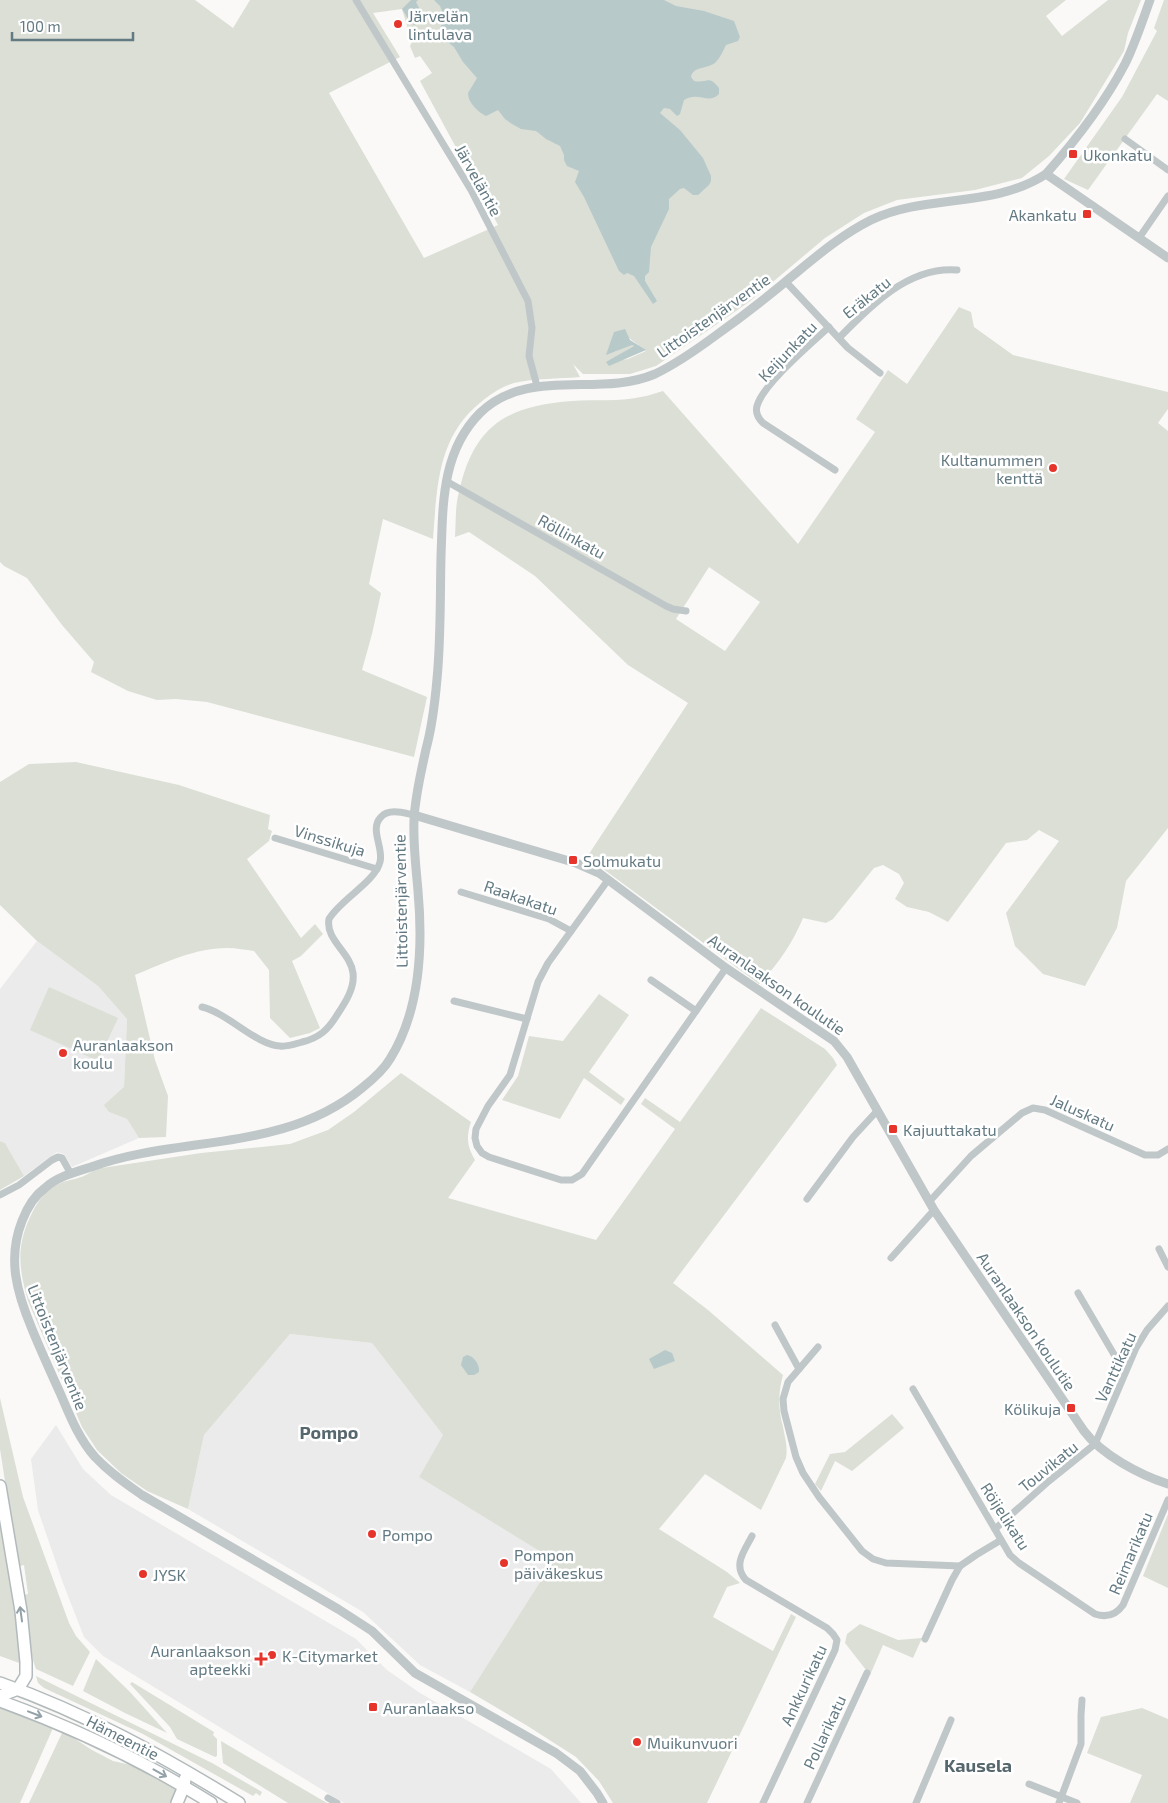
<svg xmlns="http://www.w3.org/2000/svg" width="1168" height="1803" viewBox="0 0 1168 1803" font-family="'Exo 2',sans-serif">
  <rect width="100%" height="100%" fill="#faf9f7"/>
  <g fill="#eaebea">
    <path d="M37 941 98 986 127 1019 124 1087 109 1112 127 1119 139 1138 72 1167 64 1154 57 1152 24 1176 5 1143 0 1141V989Z"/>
    <path d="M290 1334 372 1343 443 1435 419 1477 554 1560 470 1692 420 1665 363 1612 188 1509 204 1435Z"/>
    <path d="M56 1425 83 1469 111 1495 356 1639 387 1670 420 1693 551 1769 581 1803H344L103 1656 84 1637 63 1583 38 1510 31 1459Z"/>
  </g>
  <g fill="#dbdfd6" fill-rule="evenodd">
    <path d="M0 0H195L233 28 250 0H1066L1046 16 1062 36 1108 0H1141L1128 33 1124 51 1080 123 1049 156 1022 178 975 190 897 200 864 213 825 238 749 302 656 366 630 374H583L573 364 580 377C558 379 535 378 514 383 501 387 491 394 481 402 437 437 437 488 433 539L383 519 369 584 381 593 372 634 362 670 427 697 414 757 207 702 176 699 157 700 128 691 91 672 94 662 62 625 27 578 4 566 0 562ZM402 9 412 42 410 46 415 58 420 56 432 73 420 81 498 225 424 258 329 93 400 57 373 13ZM629 338 646 351 628 359 606 363 634 346 632 344 614 352Z"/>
    <path d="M1164 0H1168V101L1157 94 1088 190 1064 179 1122 97 1157 31 1154 28Z"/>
    <path d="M959 307 971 312 974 327 1013 355 1168 392V409L1158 423 1168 431V828L1126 881 1117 928 1085 986 1043 974 1015 946 1006 913 1059 841 1039 830 1027 840 1006 843 948 922 929 912 907 907 895 899 904 883 899 874 883 865 874 868 833 919 826 923 803 918C792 944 779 963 759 984L587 857 688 703 628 665 535 576 469 532 455 537C456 522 455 506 459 492 474 425 507 406 572 401 595 399 618 402 641 397 648 396 655 393 663 391L798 544 875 432 856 419 888 370 907 384ZM709 567 760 602 725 651 676 619Z"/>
    <path d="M76 762 179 785 270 815 268 829 272 831 269 841 247 859 301 938 315 924 323 934 301 956 292 961 320 1028 310 1033 290 1038 270 1018 269 970 254 951C246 950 236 948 227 948 195 948 164 963 135 975L155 1060 168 1096 166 1137 139 1138 127 1119 109 1112 104 1105 124 1087 127 1019 98 986 37 941 0 905V782L29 764Z"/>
    <path d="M49 987 118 1018 98 1061 30 1030Z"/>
    <path d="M599 994 629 1015 589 1072 625 1099 621 1105 584 1078 560 1119 502 1100 518 1076 529 1036 563 1041Z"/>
    <path d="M761 1008 825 1049 833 1058 837 1065 673 1283 708 1310 783 1375C778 1393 778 1409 783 1427 785 1438 788 1447 786 1458L761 1510 705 1474 659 1529 727 1572 740 1583 727 1587 713 1617 773 1651 791 1614 796 1617 707 1803H613L599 1781 576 1757 526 1725 470 1692 554 1560 419 1477 443 1435 372 1343 290 1334 204 1435 188 1509 147 1491 121 1473 97 1450 82 1427 28 1301C18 1266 16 1244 33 1211 38 1202 44 1192 53 1187 66 1178 82 1181 95 1169L201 1153 290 1144 328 1130 354 1112 401 1073 471 1122C466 1137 467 1146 475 1160L448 1198 596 1240 675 1129 641 1104 645 1098 680 1122Z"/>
    <path d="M0 1141 5 1143 24 1176 0 1190Z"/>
    <path d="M0 1398 23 1497 69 1623 76 1636 90 1652 73 1686 36 1669C27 1646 29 1619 24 1595L28 1594 24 1565 20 1566 9 1507 0 1449Z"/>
    <path d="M892 1414 904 1428 852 1471 835 1461 821 1491 815 1484 830 1454 845 1452Z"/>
    <path d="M0 1511 22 1664 0 1656Z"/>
    <path d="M1168 1514V1588L1143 1576Z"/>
    <path d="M860 1624 898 1640 922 1638 913 1658 883 1645 870 1675 845 1643 847 1634Z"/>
    <path d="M96 1659 130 1692 167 1733 125 1713 83 1691Z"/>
    <path d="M36 1676 212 1763 262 1792 260 1796 256 1793 253 1796 143 1734 44 1688 38 1683Z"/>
    <path d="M132 1682 214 1732 213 1735 217 1739V1756L215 1757 177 1739 170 1727 130 1684Z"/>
    <path d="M0 1708 53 1728 20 1803H0Z"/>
    <path d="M1142 1708 1168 1719V1803H1130L1142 1775 1087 1753 1101 1717Z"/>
    <path d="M63 1731 92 1750 113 1761 131 1765 177 1790 170 1803H29Z"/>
    <path d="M221 1741 327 1803H288L223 1763Z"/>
  </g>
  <g fill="#b8c9ca">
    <path d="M411 0H418L416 2 425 19 414 25 410 22 402 9Z"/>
    <path d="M434 0H664L676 6 704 11 734 21 740 37 738 41 726 45C723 51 720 58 715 63 707 69 693 66 691 77L694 81C707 84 708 74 719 88V94C708 105 699 91 684 100L680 114 677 116 670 109 664 108 660 113 680 130 703 158 711 176V181L709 185 698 195H693L684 188 680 189 669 199V209L651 247 649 272 645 276V281L657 301 653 304 634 276 627 273 624 275 619 271 584 197 575 182 579 171 567 166 564 160V155L560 146 546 139 536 131 521 129 512 124 505 119 498 110 486 116C478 112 468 103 468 93L477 78 463 62 454 47 444 39 441 29 442 11 440 6Z"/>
    <path d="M625 329 630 340 646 350 609 366 606 362 634 346 632 345 606 355 614 332Z"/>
    <path d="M665 1350 672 1353 675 1361 654 1369 649 1359Z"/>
    <path d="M467 1355C474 1356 480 1365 479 1372L474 1375H468L461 1365 463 1357Z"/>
  </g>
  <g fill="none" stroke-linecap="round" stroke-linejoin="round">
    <defs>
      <g id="trunk">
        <path d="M0 1486 21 1611 26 1662V1676L18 1689 0 1696"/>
        <path d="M0 1683C85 1713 163 1756 239 1803"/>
        <path d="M0 1701C74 1728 144 1761 211 1803"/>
        <path d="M177 1803 184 1786 185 1779"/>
      </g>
    </defs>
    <use href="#trunk" stroke="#b3babc" stroke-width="14"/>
    <g stroke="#c0c7c9" stroke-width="7">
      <path d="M356 0 471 190 528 301 532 328 529 356 537 386"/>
      <path d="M1125 139 1168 170"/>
      <path d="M1139 238 1168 196"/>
      <path d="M786 282 848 348 880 373"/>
      <path d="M829 327C812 343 763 384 757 406 755 413 758 418 763 423L835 470"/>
      <path d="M839 338C870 306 909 266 957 270"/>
      <path d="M446 481 666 606 673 609 686 611"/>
      <path d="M275 838 377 869"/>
      <path d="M608 880 548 963 538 982 510 1075 488 1106 476 1129 475 1138 477 1146 482 1153 489 1157 561 1180H572L582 1174 726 968"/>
      <path d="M461 892 549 919 571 931"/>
      <path d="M651 980 696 1011"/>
      <path d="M454 1001 527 1019"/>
      <path d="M202 1007C228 1013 256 1045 280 1046 287 1047 295 1044 302 1042 319 1038 328 1030 337 1015 345 1003 355 988 353 973 351 953 325 940 329 919 340 900 375 882 380 862 384 848 369 829 381 817 389 808 404 813 414 815"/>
      <path d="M0 1195 19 1185 52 1160 58 1157 62 1158 71 1174"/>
      <path d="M807 1199 853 1137 877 1111"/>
      <path d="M929 1202 971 1156 1022 1113 1033 1108 1045 1110 1145 1155H1158L1168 1149"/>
      <path d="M1159 1249 1168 1267"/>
      <path d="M891 1258 934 1210"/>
      <path d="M1078 1293 1119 1363 1126 1370"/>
      <path d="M775 1325 799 1369"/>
      <path d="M818 1347 788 1382 783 1399 784 1411 796 1457 803 1473 819 1497 862 1551 873 1559 886 1563 960 1566 976 1555 1001 1540"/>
      <path d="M913 1389 1010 1555 1019 1563 1095 1614C1107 1618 1116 1615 1123 1605L1168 1500"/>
      <path d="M995 1529 1049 1481 1095 1444 1136 1348 1147 1330 1168 1306"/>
      <path d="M752 1536C745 1550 732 1565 746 1580L827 1628 833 1634 837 1640 835 1650 763 1803"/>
      <path d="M925 1639 952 1580 960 1566"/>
      <path d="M1029 1784 1077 1803"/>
      <path d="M328 1798 337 1803"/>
      <path d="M807 1803 867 1673"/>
      <path d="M916 1803 951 1720"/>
      <path d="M1059 1803 1081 1744V1715L1082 1700"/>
    </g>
    <g stroke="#c0c7c9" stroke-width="9">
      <path d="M1046 174 1168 258"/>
      <path d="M414 815 576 863 599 873 726 968 834 1041 847 1057 934 1210 1084 1431C1102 1455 1140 1475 1168 1484"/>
      <path d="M603 1803 597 1793 580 1771 556 1753 415 1673 372 1631 338 1609 142 1495C125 1483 109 1472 95 1457 79 1439 70 1416 61 1395 51 1373 41 1351 32 1329 17 1293 7 1259 22 1221 27 1208 34 1196 45 1188 57 1177 75 1172 91 1167 180 1135 284 1153 362 1088 372 1080 383 1071 390 1059 420 1011 423 946 418 891 416 867 413 844 414 820 415 796 421 773 426 749 432 727 435 702 437 679 441 638 440 597 441 556 443 506 441 452 480 413 528 366 599 398 655 374 676 364 696 350 715 336 743 316 770 295 796 273 819 254 843 234 871 220 927 193 993 209 1046 174 1076 140 1104 104 1125 64 1135 44 1142 22 1150 0"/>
    </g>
    <use href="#trunk" stroke="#fff" stroke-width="11"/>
  </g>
  <defs><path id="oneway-shaft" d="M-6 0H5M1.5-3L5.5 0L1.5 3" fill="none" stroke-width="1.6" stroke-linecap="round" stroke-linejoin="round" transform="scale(1.25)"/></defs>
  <g stroke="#92a2a8">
    <use href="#oneway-shaft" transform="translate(21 1614) rotate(-98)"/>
    <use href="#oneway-shaft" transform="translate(35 1714) rotate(21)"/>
    <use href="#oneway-shaft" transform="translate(160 1773) rotate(29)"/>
  </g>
  <g fill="#e6342b" stroke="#fff" stroke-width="2">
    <circle cx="398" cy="24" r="5"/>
    <rect x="1068" y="149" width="10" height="10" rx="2.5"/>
    <rect x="1082" y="209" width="10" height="10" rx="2.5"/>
    <circle cx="1053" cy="468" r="5"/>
    <rect x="568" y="855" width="10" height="10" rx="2.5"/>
    <circle cx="63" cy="1053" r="5"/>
    <rect x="888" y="1124" width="10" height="10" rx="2.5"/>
    <rect x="1066" y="1403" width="10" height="10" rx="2.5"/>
    <circle cx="372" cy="1534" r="5"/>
    <circle cx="504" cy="1563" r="5"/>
    <circle cx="143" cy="1574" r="5"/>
    <circle cx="272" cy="1655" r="5"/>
    <path d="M258.5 1651.5h5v5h5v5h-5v5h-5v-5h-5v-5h5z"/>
    <rect x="368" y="1702" width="10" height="10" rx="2.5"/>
    <circle cx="637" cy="1742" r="5"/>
  </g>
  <g text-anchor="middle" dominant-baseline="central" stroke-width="5" stroke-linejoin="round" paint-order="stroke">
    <g font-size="16" fill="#647a83" stroke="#fff" text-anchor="start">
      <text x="408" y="15">Järvelän<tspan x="408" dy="18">lintulava</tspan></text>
      <text x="1083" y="154">Ukonkatu</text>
      <text x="1077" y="214" text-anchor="end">Akankatu</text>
      <text x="1043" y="459" text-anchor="end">Kultanummen<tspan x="1043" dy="18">kenttä</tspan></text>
      <text x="583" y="860">Solmukatu</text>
      <text x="73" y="1044">Auranlaakson<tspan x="73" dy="18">koulu</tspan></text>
      <text x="903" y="1129">Kajuuttakatu</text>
      <text x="1061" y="1408" text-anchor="end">Kölikuja</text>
      <text x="382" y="1534">Pompo</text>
      <text x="514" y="1554">Pompon<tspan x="514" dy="18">päiväkeskus</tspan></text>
      <text x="153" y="1574">JYSK</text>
      <text x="251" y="1650" text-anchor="end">Auranlaakson<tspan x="251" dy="18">apteekki</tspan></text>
      <text x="282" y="1655">K-Citymarket</text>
      <text x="383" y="1707">Auranlaakso</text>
      <text x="647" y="1742">Muikunvuori</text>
    </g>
    <g font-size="16" fill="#647a83" stroke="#fff">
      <text transform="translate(479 180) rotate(61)">Järveläntie</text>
      <text transform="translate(866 297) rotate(-39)">Eräkatu</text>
      <text transform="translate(713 315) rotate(-35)">Littoistenjärventie</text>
      <text transform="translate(787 351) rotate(-46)">Keijunkatu</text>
      <text transform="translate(572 536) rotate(29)">Röllinkatu</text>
      <text transform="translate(330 840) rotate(17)">Vinssikuja</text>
      <text transform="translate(521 897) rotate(19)">Raakakatu</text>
      <text transform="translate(400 901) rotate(-91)">Littoistenjärventie</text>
      <text transform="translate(777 984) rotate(35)">Auranlaakson koulutie</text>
      <text transform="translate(1083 1112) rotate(24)">Jaluskatu</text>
      <text transform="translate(1027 1321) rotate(56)">Auranlaakson koulutie</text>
      <text transform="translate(58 1347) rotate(68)">Littoistenjärventie</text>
      <text transform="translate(1115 1367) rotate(-65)">Vanttikatu</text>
      <text transform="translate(1048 1466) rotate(-39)">Touvikatu</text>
      <text transform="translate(1006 1516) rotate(57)">Röijelikatu</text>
      <text transform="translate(1130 1553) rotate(-67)">Reimarikatu</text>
      <text transform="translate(803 1685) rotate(-65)">Ankkurikatu</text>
      <text transform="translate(824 1732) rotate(-65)">Pollarikatu</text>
      <text transform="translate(123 1737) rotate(27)">Hämeentie</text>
    </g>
    <g font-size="18" font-weight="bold" fill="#56686e" stroke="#fff">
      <text x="329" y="1432">Pompo</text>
      <text x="978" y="1765">Kausela</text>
    </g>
  </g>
  <path d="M12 32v8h121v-8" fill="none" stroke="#647a83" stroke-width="2.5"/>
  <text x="20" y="32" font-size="15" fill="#647a83" stroke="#ffffff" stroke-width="4" paint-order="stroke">100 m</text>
</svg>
